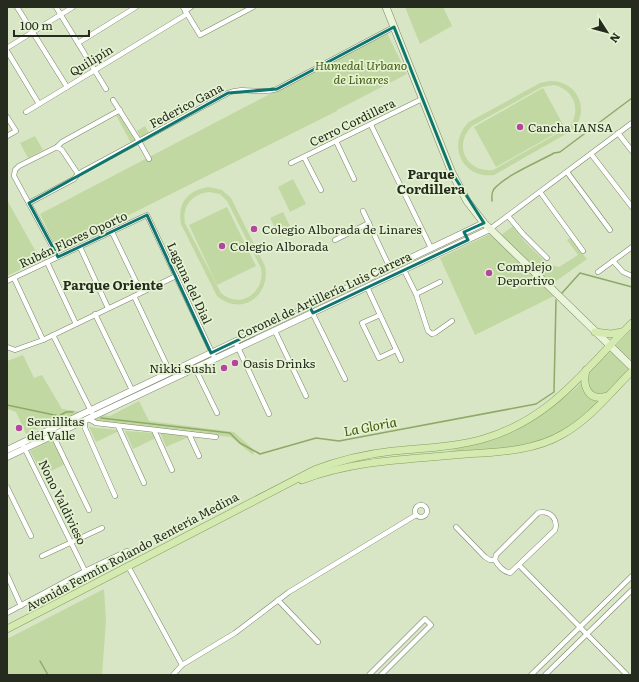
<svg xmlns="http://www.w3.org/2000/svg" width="639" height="682" viewBox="0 0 639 682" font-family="Literata,serif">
  <rect width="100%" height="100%" fill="#d8e6c5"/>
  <g fill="#c2d8a3" fill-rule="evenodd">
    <path d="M405 7H443L452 26 420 44Z"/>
    <path d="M387 33 407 74 337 110V111L89 235 90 237 59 252 58 251 7 276V200L40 259 57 249 40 214Z"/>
    <path d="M549 81C577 80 591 109 573 130L494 175C462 179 446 144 469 122L540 83ZM554 85C574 89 582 111 569 127L493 170C466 173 453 145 472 126L542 87Z"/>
    <path d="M543 88 565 128 496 167 474 127Z"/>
    <path d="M119 113 136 140 131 143 116 115Z"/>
    <path d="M145 126 149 133 140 137 137 131Z"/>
    <path d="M35 136 43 150 28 158 20 143Z"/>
    <path d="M293 179 306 204 290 212 278 187Z"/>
    <path d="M209 187 222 190 231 198 265 266C271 296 241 317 217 296L181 224C177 203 188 190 209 187ZM209 192 220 194 227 201 261 268C266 292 240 310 221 293L185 223C182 206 192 194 209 192Z"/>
    <path d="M227 207 256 266 217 285 189 225Z"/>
    <path d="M283 212 292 230 280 237 270 218Z"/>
    <path d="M513 226 525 242 548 264 559 267 578 255 567 240 570 238 587 259 552 284 501 235Z"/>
    <path d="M490 234 554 296 475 335 440 258Z"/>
    <path d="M632 329V368C601 401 570 436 524 446 500 451 474 451 450 453L452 450 508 434 516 431 545 413 576 388Z"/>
    <path d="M23 355 34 378 42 375 62 409 110 416 139 401 149 421 234 432 254 450 253 455 231 437 61 418 26 434 16 412 7 409V361Z"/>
    <path d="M89 427 118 430 119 431 96 442Z"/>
    <path d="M125 431 154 433 156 438 133 449Z"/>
    <path d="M160 432 188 435 189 437 166 447Z"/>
    <path d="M53 439 65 464 43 475 30 451Z"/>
    <path d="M104 589 106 621 102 675H7V639Z"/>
  </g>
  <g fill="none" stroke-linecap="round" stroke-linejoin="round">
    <g stroke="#8fa966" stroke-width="1.5">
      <path d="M492 201C492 196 491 193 494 189 506 175 538 162 554 153L560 152 632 98"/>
      <path d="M562 293 580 273 632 287"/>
      <path d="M7 405 59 416 66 412H73"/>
      <path d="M101 418 230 433 240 443 260 454 316 438 339 441 536 404 554 392 556 300"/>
      <path d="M40 661 48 675"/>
    </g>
    <defs>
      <g id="minor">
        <path d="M17 7 67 87"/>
        <path d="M56 7 106 89"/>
        <path d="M183 7 200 35 253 7"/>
        <path d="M185 11 191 7"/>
        <path d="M78 43 136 7"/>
        <path d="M7 48 73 7"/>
        <path d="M7 51 39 104"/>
        <path d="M113 100 139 141 149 159"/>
        <path d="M26 112 187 14"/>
        <path d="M7 117 16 131 7 136"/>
        <path d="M371 125 431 248"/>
        <path d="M618 133 632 151"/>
        <path d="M336 141 354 179"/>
        <path d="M57 147 62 150 78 174"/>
        <path d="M591 154 632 207"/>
        <path d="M304 157 321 190"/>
        <path d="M291 163 422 99"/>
        <path d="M567 172 610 230"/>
        <path d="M540 192 583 251"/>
        <path d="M29 203 74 179 78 174 228 93C244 86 261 95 277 89L394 27"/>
        <path d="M363 211 390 268"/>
        <path d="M508 216 523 234 547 258"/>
        <path d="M490 229 632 123"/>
        <path d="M112 232 141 292"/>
        <path d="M335 240 369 223"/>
        <path d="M80 247 108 308"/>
        <path d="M58 257 14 176 15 170 19 166 57 147 62 142 120 110"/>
        <path d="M613 261 623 272 632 276"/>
        <path d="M47 262 76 324"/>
        <path d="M404 270 416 294 428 331 432 334 435 333 452 321"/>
        <path d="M598 272 632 247"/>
        <path d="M14 278 43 340"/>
        <path d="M7 281 147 215 215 359"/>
        <path d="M367 287 401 360"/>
        <path d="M416 294 440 282"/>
        <path d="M134 296 170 372"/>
        <path d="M309 306 345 379"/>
        <path d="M95 314 132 390"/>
        <path d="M380 315 362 323 379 358 396 350"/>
        <path d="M275 331 306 396"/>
        <path d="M53 335 92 413"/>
        <path d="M235 341 269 414"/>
        <path d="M7 347 15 350 43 340 176 276"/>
        <path d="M195 368 217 413"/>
        <path d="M89 419 96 423 216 437"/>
        <path d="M85 421V428L115 496"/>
        <path d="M118 426 144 483"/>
        <path d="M50 429 89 510"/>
        <path d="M154 430 172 470"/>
        <path d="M189 434 199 456"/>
        <path d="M22 443 85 571"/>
        <path d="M7 487 31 536"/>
        <circle cx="421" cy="511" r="6"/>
        <path d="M541 512C552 512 558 520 555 530L510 573C504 572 498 566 495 560L496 555 538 513Z"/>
        <path d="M456 527 485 557 490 560H495"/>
        <path d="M42 556 102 528"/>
        <path d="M519 565 627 675"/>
        <path d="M128 566 182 665"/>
        <path d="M7 575 21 606"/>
        <path d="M278 600 318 642"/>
        <path d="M7 613 85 571 127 551"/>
        <path d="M173 675 182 665 235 633 289 592 416 515"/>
        <path d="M369 675 425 619 431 625 381 675"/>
        <path d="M531 675 632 576"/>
        <path d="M545 675 632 590"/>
      </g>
      <g id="tertiary">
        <path d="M7 450 484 223"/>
        <path d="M7 457 490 229"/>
      </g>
      <path id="secondary" d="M386 7 452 173 467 201 484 223 632 367"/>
      <g id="primary">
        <path d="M595 332 611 334 622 332"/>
        <path d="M586 370C582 386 588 402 607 396"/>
        <path d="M302 480C354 460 411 459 466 454 499 452 534 451 563 434 591 418 610 393 632 371"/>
        <path d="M7 629 314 470C340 460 366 454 393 451 423 448 454 447 483 439 552 419 584 370 632 323"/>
      </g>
    </defs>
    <use href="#minor" stroke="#7b8769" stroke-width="5.5"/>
    <use href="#tertiary" stroke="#7b8769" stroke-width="7"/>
    <use href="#secondary" stroke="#7b8769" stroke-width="8"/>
    <use href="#primary" stroke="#859e5b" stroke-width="8"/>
    <use href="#minor" stroke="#fff" stroke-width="4.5"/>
    <use href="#tertiary" stroke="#fff" stroke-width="6"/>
    <use href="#secondary" stroke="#eaf4d8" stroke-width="7"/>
    <use href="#primary" stroke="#d4eab0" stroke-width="7"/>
  </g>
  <path fill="none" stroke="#0f766e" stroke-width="3" stroke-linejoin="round" d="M394 27 452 173 484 223 464 232 468 240 313 313 309 306 211 353 147 215 58 257 29 203 228 93 277 89Z"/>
  <g fill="#b645a0" stroke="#e5f3d2" stroke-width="1.5">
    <circle cx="520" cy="127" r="4"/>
    <circle cx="254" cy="229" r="4"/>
    <circle cx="222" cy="246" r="4"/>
    <circle cx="489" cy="273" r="4"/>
    <circle cx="235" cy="363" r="4"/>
    <circle cx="224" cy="368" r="4"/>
    <circle cx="19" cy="428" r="4"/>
  </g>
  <g text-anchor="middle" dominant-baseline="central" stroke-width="3.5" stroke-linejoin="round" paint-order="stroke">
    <g font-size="12" fill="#262b1f" stroke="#e5f3d2">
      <text transform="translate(91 60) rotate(-31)">Quilipín</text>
      <text transform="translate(186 105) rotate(-28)">Federico Gana</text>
      <text transform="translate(352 122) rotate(-26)">Cerro Cordillera</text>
      <text transform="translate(73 239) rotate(-25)">Rubén Flores Oporto</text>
      <text transform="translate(190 283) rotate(65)">Laguna del Dial</text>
      <text transform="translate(324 295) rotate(-25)">Coronel de Artillería Luis Carrera</text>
      <text transform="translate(63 502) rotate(64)">Nono Valdivieso</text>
      <text transform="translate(132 551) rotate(-28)">Avenida Fermín Rolando Rentería Medina</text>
    </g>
    <g font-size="12" font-style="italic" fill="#465d14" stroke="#e5f3d2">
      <text x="361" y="65">Humedal Urbano<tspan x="361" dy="14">de Linares</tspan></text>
    </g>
    <g font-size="12" fill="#262b1f" stroke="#e5f3d2" text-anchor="start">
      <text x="528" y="127">Cancha IANSA</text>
      <text x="262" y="229">Colegio Alborada de Linares</text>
      <text x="230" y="246">Colegio Alborada</text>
      <text x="497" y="266">Complejo<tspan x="497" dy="14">Deportivo</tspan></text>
      <text x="243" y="363">Oasis Drinks</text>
      <text x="216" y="368" text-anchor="end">Nikki Sushi</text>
      <text x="27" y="421">Semillitas<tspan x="27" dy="14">del Valle</tspan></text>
    </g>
    <g font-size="13" font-weight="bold" fill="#262b1f" stroke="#e5f3d2">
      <text x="431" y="173">Parque<tspan x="431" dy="15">Cordillera</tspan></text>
      <text x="113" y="284">Parque Oriente</text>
    </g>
    <g font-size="13" font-style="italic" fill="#40570b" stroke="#e5f3d2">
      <text transform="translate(370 426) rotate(-11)">La Gloria</text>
    </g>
  </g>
  <rect width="639" height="682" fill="none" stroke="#262b1f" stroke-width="16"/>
  <g transform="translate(607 32) rotate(126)" stroke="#e5f3d2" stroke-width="3" paint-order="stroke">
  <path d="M0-3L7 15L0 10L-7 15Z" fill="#262b1f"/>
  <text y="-6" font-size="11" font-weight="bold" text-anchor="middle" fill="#262b1f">N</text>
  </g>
  <path d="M14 30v6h75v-6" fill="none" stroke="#262b1f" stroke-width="2"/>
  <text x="20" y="30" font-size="12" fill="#262b1f" stroke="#e5f3d2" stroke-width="3" paint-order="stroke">100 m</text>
</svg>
